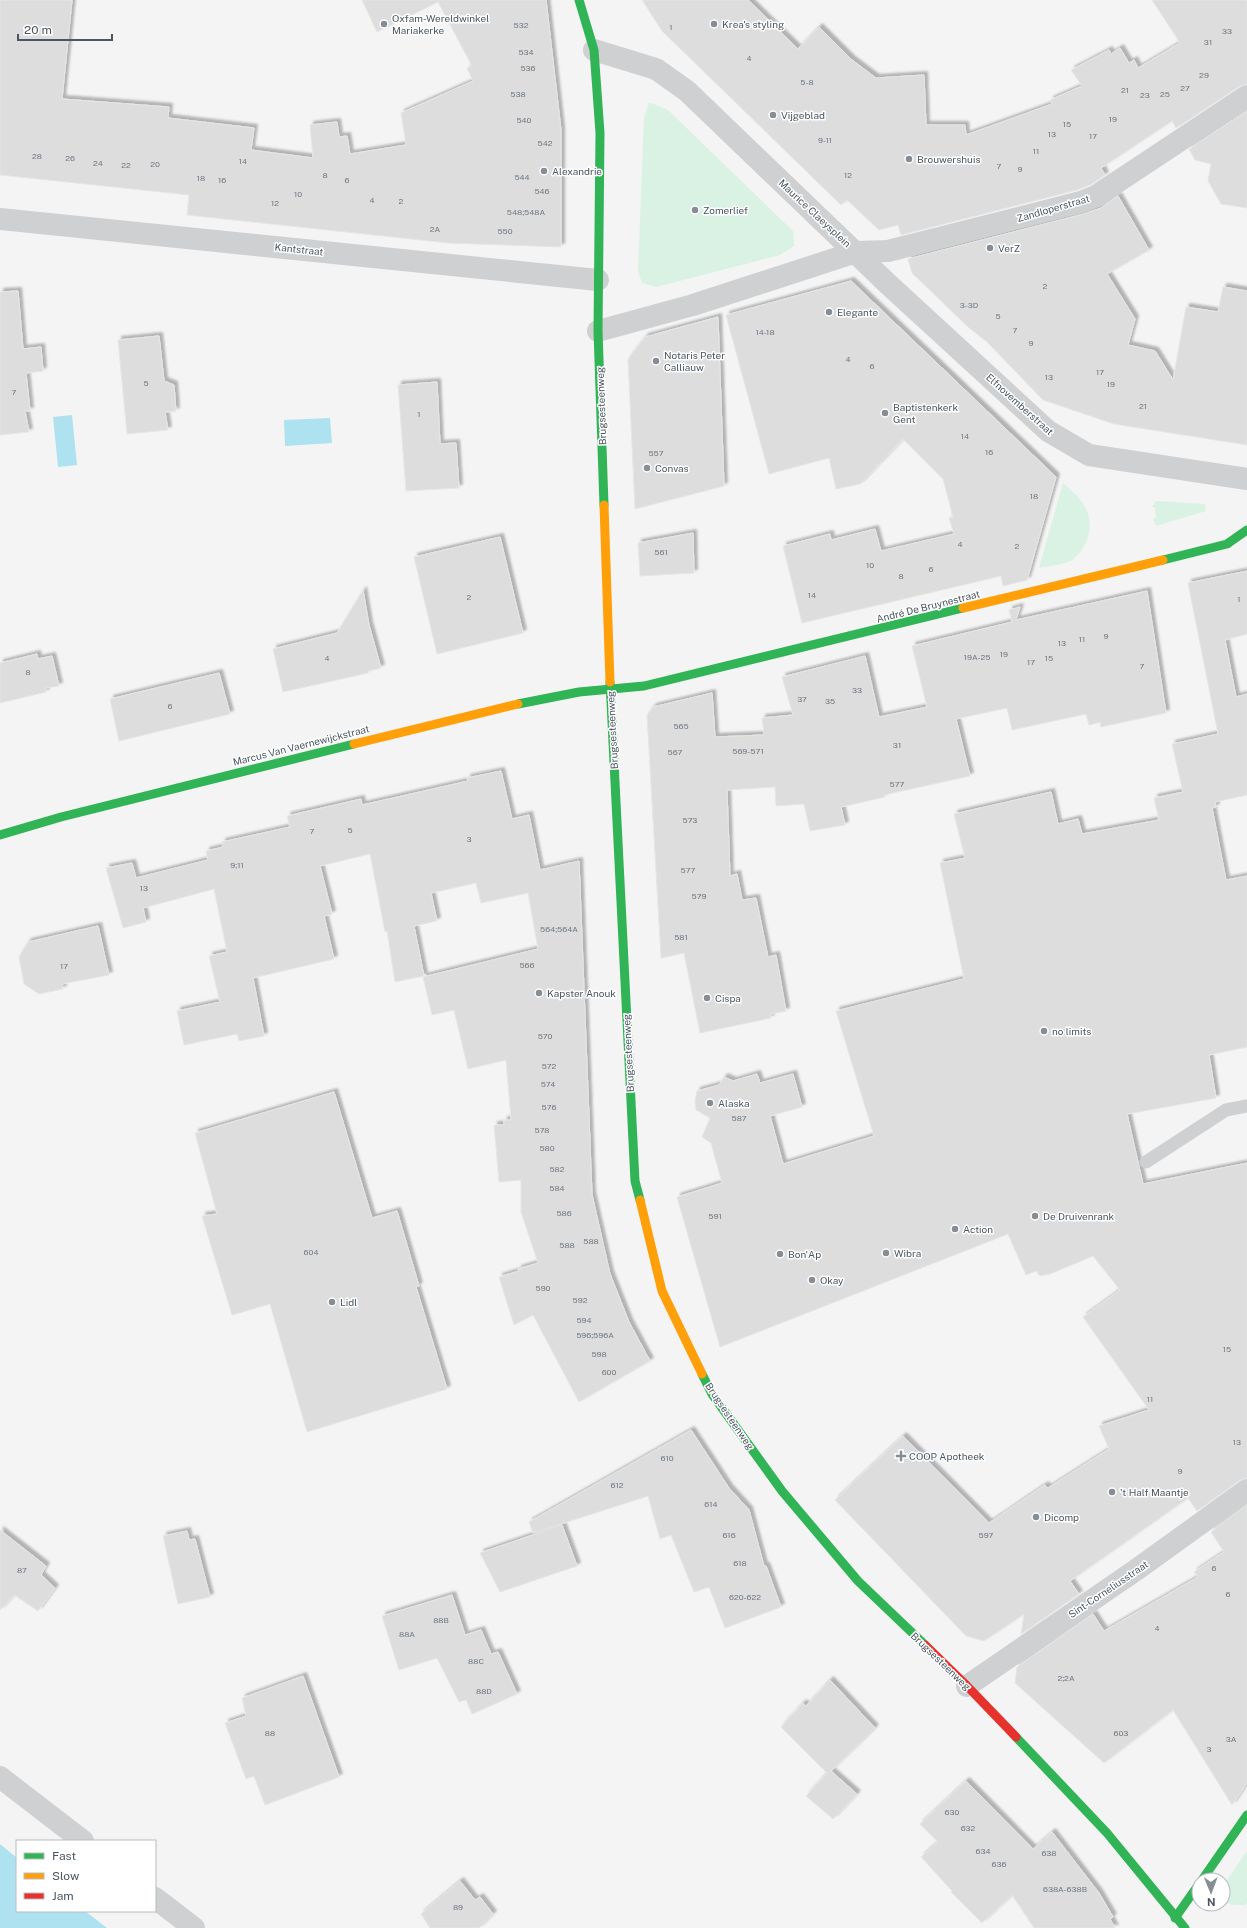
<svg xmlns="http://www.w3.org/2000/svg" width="1247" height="1928" viewBox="0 0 1247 1928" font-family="'Public Sans',sans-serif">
  <defs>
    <filter id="shadow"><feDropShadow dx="3.5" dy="-3.5" stdDeviation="1" flood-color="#0004"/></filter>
  </defs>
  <rect width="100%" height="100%" fill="#f4f4f4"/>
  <g fill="#d9f2e3">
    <path d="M649 102 668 110 793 231 794 246 780 255 656 287 642 283 638 271 644 118Z"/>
    <path d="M1063 483C1072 491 1082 499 1087 511 1094 528 1087 549 1072 560 1063 565 1049 566 1039 568Z"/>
    <path d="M1156 501 1205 504 1206 511 1156 526 1153 518H1156L1155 507H1152Z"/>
    <path d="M1247 1851V1903L1245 1905H1232L1223 1900V1886Z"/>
  </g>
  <g fill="#aee2f0">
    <path d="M72 415 77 465 58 467 53 417Z"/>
    <path d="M330 418 332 443 285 446 284 420Z"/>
    <path d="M0 1844 17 1858V1911H85L107 1928H0Z"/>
  </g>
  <g fill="#ddddde" stroke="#e5e6e7" filter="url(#shadow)">
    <path d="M0 0H72L62 99 169 107 168 118 254 128 251 150 313 158 310 125 337 122 339 137 347 136 350 154 406 145 401 113 473 81 467 68 472 66 438 2 377 32 362 0H546L561 130V247L448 243 187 215 189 195 0 175Z"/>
    <path d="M642 0H748L798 49 819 27 852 60 876 78 924 75 926 125H965L966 135 1052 104 1050 100 1082 86 1071 70 1109 50 1111 54 1120 48 1129 63 1134 60 1138 68 1180 43 1152 0H1247V84L1240 86 1176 128 1172 121 1101 168 1105 175 1090 185 1077 190 901 235 898 225 879 230 847 200 841 205 662 31Z"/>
    <path d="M1247 111V208L1221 204 1208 181 1211 164 1195 160 1189 149Z"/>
    <path d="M1118 196 1149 250 1107 274 1135 319 1128 345 1155 351 1173 380 1186 307 1218 312 1223 287 1247 291V445L1114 424 1043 400 987 342 968 327 912 273 908 259 1084 214 1101 208Z"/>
    <path d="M851 281 1056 477 1027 580 1003 586 1001 576 802 623 783 546 830 534 831 540 875 529 881 551 954 534 949 518 953 517 943 479 903 439 860 484 836 489 829 458 769 474 726 315Z"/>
    <path d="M18 291 23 349 41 347 43 371 26 373 30 411H25L29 432 0 435V292Z"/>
    <path d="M718 317 724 486 635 509 628 359 645 337Z"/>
    <path d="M159 336 164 381 174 385 176 411 165 412 168 430 127 434 118 340Z"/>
    <path d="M437 382 440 444 456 443 459 488 406 491 398 385Z"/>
    <path d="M693 533 694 573 640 576 638 543Z"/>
    <path d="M500 537 523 633 437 654 414 557Z"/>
    <path d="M1247 571V634L1225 640 1236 697 1247 694V795L1215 802 1216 807 1212 808 1226 880 1247 876V1047L1209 1055 1216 1098 1127 1114 1143 1184 1247 1163V1478L1240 1480 1197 1511 1188 1498 1070 1581 1079 1594 1021 1634 1024 1614 984 1641 966 1636 835 1500 903 1436 989 1523 1045 1485 1048 1488 1109 1449 1099 1426 1149 1410 1083 1317 1120 1290 1093 1256 1050 1274 1040 1276 1036 1271 1026 1275 1008 1234 720 1347 677 1197 722 1183 711 1143 702 1137 710 1118 696 1110 695 1101 697 1091 719 1085 724 1077 733 1081 757 1074 760 1083 793 1074 802 1107 770 1116 783 1164 874 1136 836 1011 964 979 940 863 965 858 954 814 1051 792 1058 824 1078 819 1082 834 1159 820 1154 798 1183 792 1172 744 1218 734 1188 583Z"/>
    <path d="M363 590 369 625 381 668 368 671V673L283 692 273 649 337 633Z"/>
    <path d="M1147 591 1166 713 1101 727 1100 722 1089 725 1086 714 1012 730 1007 708 956 719 970 776 884 795 885 797 841 807 845 825 810 831 804 804 776 806 775 787 727 790 730 876 737 874 742 900 756 898 768 957 776 955 786 1011 770 1014 771 1018 700 1033 684 953 661 958 647 715 653 707 712 693 715 737 764 735 762 718 793 715 782 677 865 656 879 717 927 707 912 646 1012 622 1009 610 1020 607 1016 620Z"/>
    <path d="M37 654 38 659 52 656 59 686 45 688 46 692 0 703V663Z"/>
    <path d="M219 673 230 714 119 741 110 699Z"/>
    <path d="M501 771 512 819 529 815 540 870 579 861 592 1195 610 1274 629 1322 650 1361 579 1402 533 1315 514 1325 499 1277 519 1271 518 1269 538 1263 521 1212V1180L499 1182 494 1125H504V1120H511L506 1060 468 1069 454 1010 432 1015 423 977 538 949 528 893 481 903 476 883 431 893 437 921 414 926 424 976 395 982 387 931 385 932 370 854 320 866 332 914 324 916 334 959 253 978 264 1036 239 1041 237 1034 184 1045 177 1011 220 1002 209 956 227 952 214 889 143 908 146 922 123 928 106 868 132 863 136 878 208 860 206 851 223 847 222 842 290 827 287 816 361 799 362 805 468 781 467 778Z"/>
    <path d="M98 926 109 975 62 984 63 989 39 994 24 984 19 957 28 942Z"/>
    <path d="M334 1092 372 1218 397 1211 419 1286 416 1287 447 1389 307 1432 270 1304 232 1315 202 1216 217 1214 195 1133Z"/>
    <path d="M691 1430 729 1488 749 1510 764 1566H766L781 1607 725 1628 709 1587 694 1592 671 1535 660 1539 648 1496 533 1533 529 1522Z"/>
    <path d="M1247 1505V1783L1232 1805 1173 1710 1104 1763 1015 1683 1017 1667 1093 1614 1104 1631 1198 1577 1194 1572 1224 1552 1211 1532Z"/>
    <path d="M562 1525 577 1566 500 1592 480 1553Z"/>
    <path d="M0 1530 46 1566 41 1575 55 1588 38 1611 14 1595 0 1610Z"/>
    <path d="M187 1531 189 1540 195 1539 210 1597 178 1604 163 1536Z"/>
    <path d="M452 1595 465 1635 481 1630 491 1654 498 1652 517 1694 472 1714 466 1700 459 1702 437 1658 399 1670 382 1616Z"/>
    <path d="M303 1676 339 1777 265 1805 254 1776 246 1779 225 1723 246 1716 242 1698Z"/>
    <path d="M830 1680 875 1728 831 1771 857 1794 833 1819 806 1796 827 1773 781 1727 803 1703 806 1706Z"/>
    <path d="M966 1781 1033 1849 1052 1832 1099 1893 1113 1917 1110 1919 1115 1928H1034L1012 1895 982 1923 951 1892 952 1891 921 1857 938 1842 920 1824Z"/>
    <path d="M460 1881 475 1900 480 1897 493 1914 479 1928H430L421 1914Z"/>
  </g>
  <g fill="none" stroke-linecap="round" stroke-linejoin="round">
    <path stroke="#ced0d2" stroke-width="13" d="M1146 1162 1226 1110 1247 1106"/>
    <g stroke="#ced0d2" stroke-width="22">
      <path d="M594 50 656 69 687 91 888 284 1048 431 1089 455 1247 479"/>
      <path d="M0 219 598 280"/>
      <path d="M598 331 693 305 856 252 888 251 1081 202 1096 196 1247 96"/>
      <path d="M967 1686 1136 1570 1247 1490"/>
      <path d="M0 1777 83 1841"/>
      <path d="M155 1898 194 1928"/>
    </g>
    <g stroke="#30b455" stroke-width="9">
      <path d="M579 0 594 50 600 133 598 331 604 505"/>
      <path d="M1163 560 1227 544 1247 530"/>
      <path d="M610 682 635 1181 640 1200"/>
      <path d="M518 704 579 692 644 686 963 608"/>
      <path d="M0 835 61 817 354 744"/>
      <path d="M702 1374 712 1394 782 1491 858 1581 925 1645"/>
      <path d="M1016 1737 1107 1833 1185 1928"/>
      <path d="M1202 1880 1247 1815"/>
      <path d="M1175 1918 1199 1884"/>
    </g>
    <g stroke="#ff9f0a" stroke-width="9">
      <path d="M604 505 610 682"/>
      <path d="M963 608 1163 560"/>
      <path d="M354 744 518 704"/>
      <path d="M640 1200 662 1291 702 1374"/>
    </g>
    <path stroke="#e5322d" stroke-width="9" d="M925 1645 967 1686 1016 1737"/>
  </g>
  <g fill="#868d94" stroke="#fff" stroke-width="1.5">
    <circle cx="384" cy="24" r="4"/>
    <circle cx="714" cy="24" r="4"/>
    <circle cx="773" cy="115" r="4"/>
    <circle cx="909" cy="159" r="4"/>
    <circle cx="544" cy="171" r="4"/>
    <circle cx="695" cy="210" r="4"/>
    <circle cx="990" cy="248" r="4"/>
    <circle cx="829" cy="312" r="4"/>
    <circle cx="656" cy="361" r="4"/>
    <circle cx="885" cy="413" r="4"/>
    <circle cx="647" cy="468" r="4"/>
    <circle cx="539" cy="993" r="4"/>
    <circle cx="707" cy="998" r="4"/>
    <circle cx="1044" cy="1031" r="4"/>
    <circle cx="710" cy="1103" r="4"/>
    <circle cx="1035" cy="1216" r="4"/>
    <circle cx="955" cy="1229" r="4"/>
    <circle cx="886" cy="1253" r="4"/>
    <circle cx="780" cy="1254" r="4"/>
    <circle cx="812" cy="1280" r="4"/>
    <circle cx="332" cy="1302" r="4"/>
    <path d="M899 1450h4v4h4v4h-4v4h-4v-4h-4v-4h4z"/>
    <circle cx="1112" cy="1492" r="4"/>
    <circle cx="1036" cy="1517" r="4"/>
  </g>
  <g text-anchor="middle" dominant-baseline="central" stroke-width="3" stroke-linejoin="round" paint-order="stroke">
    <g font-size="8" fill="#707881">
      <text x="521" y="25">532</text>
      <text x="671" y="27">1</text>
      <text x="1227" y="31">33</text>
      <text x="1208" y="42">31</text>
      <text x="526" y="52">534</text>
      <text x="749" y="58">4</text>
      <text x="528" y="68">536</text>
      <text x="1204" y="75">29</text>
      <text x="807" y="82">5-8</text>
      <text x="1185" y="88">27</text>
      <text x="1125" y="90">21</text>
      <text x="518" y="94">538</text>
      <text x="1165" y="94">25</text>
      <text x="1145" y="95">23</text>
      <text x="1113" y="119">19</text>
      <text x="524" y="120">540</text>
      <text x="1067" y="124">15</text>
      <text x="1052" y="134">13</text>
      <text x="1093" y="136">17</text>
      <text x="825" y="140">9-11</text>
      <text x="545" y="143">542</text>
      <text x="1036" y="151">11</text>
      <text x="37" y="156">28</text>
      <text x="70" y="158">26</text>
      <text x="243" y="161">14</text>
      <text x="98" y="163">24</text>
      <text x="155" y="164">20</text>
      <text x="126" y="165">22</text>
      <text x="999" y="166">7</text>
      <text x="1020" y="169">9</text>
      <text x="325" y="175">8</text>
      <text x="848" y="175">12</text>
      <text x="522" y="177">544</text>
      <text x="201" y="178">18</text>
      <text x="222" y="180">16</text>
      <text x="347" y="180">6</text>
      <text x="542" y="191">546</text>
      <text x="298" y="194">10</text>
      <text x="372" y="200">4</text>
      <text x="401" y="201">2</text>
      <text x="275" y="203">12</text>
      <text x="526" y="212">548;548A</text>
      <text x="435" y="229">2A</text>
      <text x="505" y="231">550</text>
      <text x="1045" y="286">2</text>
      <text x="969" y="305">3-3D</text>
      <text x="998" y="316">5</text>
      <text x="1015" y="330">7</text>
      <text x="765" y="332">14-18</text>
      <text x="1031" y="343">9</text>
      <text x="848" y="359">4</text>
      <text x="872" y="366">6</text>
      <text x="1100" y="372">17</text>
      <text x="1049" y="377">13</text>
      <text x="146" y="383">5</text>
      <text x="1111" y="384">19</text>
      <text x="14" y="392">7</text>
      <text x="1143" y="406">21</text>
      <text x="419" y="414">1</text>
      <text x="965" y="436">14</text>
      <text x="989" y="452">16</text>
      <text x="656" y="453">557</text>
      <text x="1034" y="496">18</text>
      <text x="960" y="544">4</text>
      <text x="1017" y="546">2</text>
      <text x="661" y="552">561</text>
      <text x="870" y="565">10</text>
      <text x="931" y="569">6</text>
      <text x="901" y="576">8</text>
      <text x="812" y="595">14</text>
      <text x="469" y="597">2</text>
      <text x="1239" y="599">1</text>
      <text x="1106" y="636">9</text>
      <text x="1082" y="639">11</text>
      <text x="1062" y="643">13</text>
      <text x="1004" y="654">19</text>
      <text x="977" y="657">19A-25</text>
      <text x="327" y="658">4</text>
      <text x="1049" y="658">15</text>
      <text x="1031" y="662">17</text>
      <text x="1142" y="666">7</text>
      <text x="28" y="672">8</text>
      <text x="857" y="690">33</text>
      <text x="802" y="699">37</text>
      <text x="830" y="701">35</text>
      <text x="170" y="706">6</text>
      <text x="681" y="726">565</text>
      <text x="897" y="745">31</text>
      <text x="748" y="751">569-571</text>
      <text x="675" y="752">567</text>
      <text x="897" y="784">577</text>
      <text x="690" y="820">573</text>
      <text x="350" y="830">5</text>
      <text x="312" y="831">7</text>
      <text x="469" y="839">3</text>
      <text x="237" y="865">9;11</text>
      <text x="688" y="870">577</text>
      <text x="144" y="888">13</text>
      <text x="699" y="896">579</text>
      <text x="559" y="929">564;564A</text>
      <text x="681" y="937">581</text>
      <text x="527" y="965">566</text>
      <text x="64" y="966">17</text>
      <text x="545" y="1036">570</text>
      <text x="549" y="1066">572</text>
      <text x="548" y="1084">574</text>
      <text x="549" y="1107">576</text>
      <text x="739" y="1118">587</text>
      <text x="542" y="1130">578</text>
      <text x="547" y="1148">580</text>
      <text x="557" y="1169">582</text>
      <text x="557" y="1188">584</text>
      <text x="564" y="1213">586</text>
      <text x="715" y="1216">591</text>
      <text x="591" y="1241">588</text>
      <text x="567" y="1245">588</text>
      <text x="311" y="1252">604</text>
      <text x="543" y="1288">590</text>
      <text x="580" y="1300">592</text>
      <text x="584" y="1320">594</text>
      <text x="595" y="1335">596;596A</text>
      <text x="1227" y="1349">15</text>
      <text x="599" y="1354">598</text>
      <text x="609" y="1372">600</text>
      <text x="1150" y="1399">11</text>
      <text x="1237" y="1442">13</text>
      <text x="667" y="1458">610</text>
      <text x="1180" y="1471">9</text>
      <text x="617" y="1485">612</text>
      <text x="711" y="1504">614</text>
      <text x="729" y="1535">616</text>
      <text x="986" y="1535">597</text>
      <text x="740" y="1563">618</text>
      <text x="1214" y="1568">6</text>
      <text x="22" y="1570">87</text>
      <text x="1228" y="1594">6</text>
      <text x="745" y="1597">620-622</text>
      <text x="441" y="1620">88B</text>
      <text x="1157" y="1628">4</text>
      <text x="407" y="1634">88A</text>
      <text x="476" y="1661">88C</text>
      <text x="1066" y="1678">2;2A</text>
      <text x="484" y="1691">88D</text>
      <text x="270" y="1733">88</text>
      <text x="1121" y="1733">603</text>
      <text x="1231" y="1739">3A</text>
      <text x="1209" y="1749">3</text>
      <text x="952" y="1812">630</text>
      <text x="968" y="1828">632</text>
      <text x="983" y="1851">634</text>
      <text x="1049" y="1853">638</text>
      <text x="999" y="1864">636</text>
      <text x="1065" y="1889">638A-638B</text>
      <text x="458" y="1907">89</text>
    </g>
    <g font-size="10" fill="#4a5661" stroke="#fff" text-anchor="start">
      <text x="392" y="18">Oxfam-Wereldwinkel<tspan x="392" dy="12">Mariakerke</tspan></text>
      <text x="722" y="24">Krea's styling</text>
      <text x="781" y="115">Vijgeblad</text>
      <text x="917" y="159">Brouwershuis</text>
      <text x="552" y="171">Alexandrie</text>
      <text x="703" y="210">Zomerlief</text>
      <text x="998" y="248">VerZ</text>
      <text x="837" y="312">Elegante</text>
      <text x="664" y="355">Notaris Peter<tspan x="664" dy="12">Calliauw</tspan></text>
      <text x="893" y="407">Baptistenkerk<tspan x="893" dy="12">Gent</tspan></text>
      <text x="655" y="468">Convas</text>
      <text x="547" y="993">Kapster Anouk</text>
      <text x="715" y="998">Cispa</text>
      <text x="1052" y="1031">no limits</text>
      <text x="718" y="1103">Alaska</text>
      <text x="1043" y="1216">De Druivenrank</text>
      <text x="963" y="1229">Action</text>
      <text x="894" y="1253">Wibra</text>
      <text x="788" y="1254">Bon'Ap</text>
      <text x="820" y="1280">Okay</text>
      <text x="340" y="1302">Lidl</text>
      <text x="909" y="1456">COOP Apotheek</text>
      <text x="1120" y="1492">'t Half Maantje</text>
      <text x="1044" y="1517">Dicomp</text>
    </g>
    <g font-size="10" fill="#4a5661" stroke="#fff">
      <text transform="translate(1053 208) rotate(-16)">Zandloperstraat</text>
      <text transform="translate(815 213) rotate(43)">Maurice Claeysplein</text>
      <text transform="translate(299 249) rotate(6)">Kantstraat</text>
      <text transform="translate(1020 404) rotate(42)">Elfnovemberstraat</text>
      <text transform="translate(601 406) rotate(-92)">Brugsesteenweg</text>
      <text transform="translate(928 606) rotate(-14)">André De Bruynestraat</text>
      <text transform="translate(612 730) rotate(-93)">Brugsesteenweg</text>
      <text transform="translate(301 745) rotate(-14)">Marcus Van Vaernewijckstraat</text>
      <text transform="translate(628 1053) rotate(-93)">Brugsesteenweg</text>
      <text transform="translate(730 1416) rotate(56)">Brugsesteenweg</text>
      <text transform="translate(1108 1589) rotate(-34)">Sint-Corneliusstraat</text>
      <text transform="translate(941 1661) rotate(44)">Brugsesteenweg</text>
    </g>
  </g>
  <rect x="16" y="1840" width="140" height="72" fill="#ffffff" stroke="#b7bbc0"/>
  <rect x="24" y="1853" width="20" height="6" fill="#30b455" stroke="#b7bbc0"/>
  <text x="52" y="1860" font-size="12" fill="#4a5661">Fast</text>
  <rect x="24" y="1873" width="20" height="6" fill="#ff9f0a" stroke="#b7bbc0"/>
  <text x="52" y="1880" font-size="12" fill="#4a5661">Slow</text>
  <rect x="24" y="1893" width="20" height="6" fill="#e5322d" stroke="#b7bbc0"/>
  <text x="52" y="1900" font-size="12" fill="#4a5661">Jam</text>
  <g transform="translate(1211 1892) rotate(179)"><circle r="19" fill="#ffffff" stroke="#b7bbc0"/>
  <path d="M0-3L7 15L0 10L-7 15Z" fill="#868d94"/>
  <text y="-6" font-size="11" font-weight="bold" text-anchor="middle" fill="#4a5661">N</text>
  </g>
  <path d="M18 34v6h94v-6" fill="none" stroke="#4a5661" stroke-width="2"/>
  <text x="24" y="34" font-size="12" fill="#4a5661" stroke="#ffffff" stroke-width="3" paint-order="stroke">20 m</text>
</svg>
